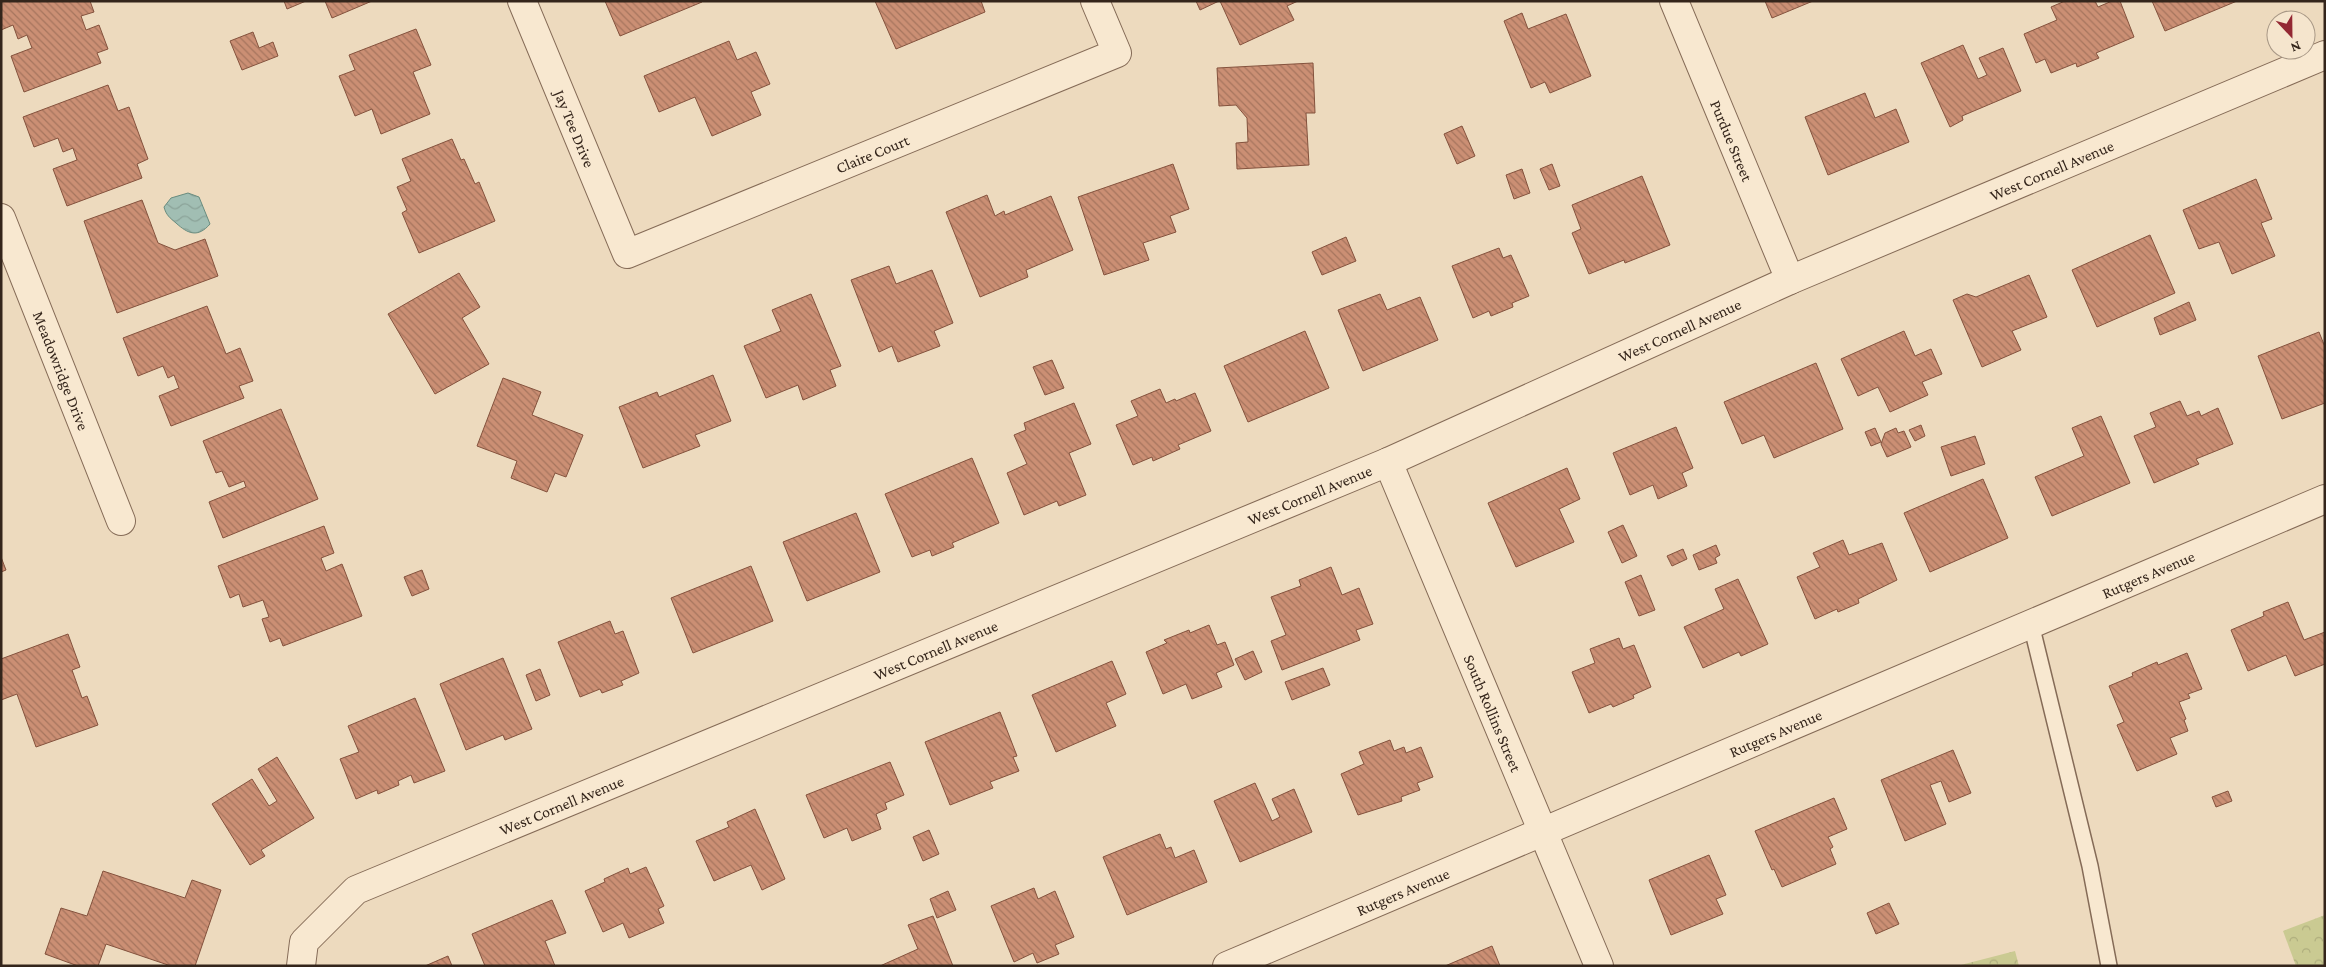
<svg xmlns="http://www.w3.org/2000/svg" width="2326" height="967" viewBox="0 0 2326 967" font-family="'Crimson Pro',serif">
  <defs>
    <pattern id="park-crowns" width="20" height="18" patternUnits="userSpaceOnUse" patternTransform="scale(1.25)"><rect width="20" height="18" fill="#caca92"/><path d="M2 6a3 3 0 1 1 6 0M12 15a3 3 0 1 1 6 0" fill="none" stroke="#aead7d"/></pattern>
    <pattern id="water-waves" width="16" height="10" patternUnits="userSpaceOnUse" patternTransform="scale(1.25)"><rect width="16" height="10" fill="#a1beb3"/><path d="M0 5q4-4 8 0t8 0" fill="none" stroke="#8ba399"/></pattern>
    <pattern id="building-back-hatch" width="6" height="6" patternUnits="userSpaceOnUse" patternTransform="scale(1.25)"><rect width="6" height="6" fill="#cb8f74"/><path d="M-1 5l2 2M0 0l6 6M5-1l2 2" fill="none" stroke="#a6755e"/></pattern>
  </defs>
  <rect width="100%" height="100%" fill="#eddabe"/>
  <g fill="url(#park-crowns)">
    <path d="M2325 915V966H2296L2283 931Z"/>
    <path d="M2015 951 2019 966H1957Z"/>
  </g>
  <path fill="url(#water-waves)" stroke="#698c7f" d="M188 193 199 197 210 224C198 238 188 234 176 223 170 218 166 215 164 207L171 198Z"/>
  <g fill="url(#building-back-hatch)" stroke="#84523d">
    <path d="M1 1H90L94 12 81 16 86 30 99 25 108 49 97 53 101 63 24 92 11 56 32 48 27 35 18 39 13 25 1 30Z"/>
    <path d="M284 1H306L287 9Z"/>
    <path d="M325 1H372L332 18Z"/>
    <path d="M605 1H702V2L620 36Z"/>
    <path d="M875 1H981L985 12 896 49Z"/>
    <path d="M1196 1H1219L1200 10Z"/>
    <path d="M1220 1H1298L1287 6 1294 20 1240 45Z"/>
    <path d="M1765 1H1813L1772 18Z"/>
    <path d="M2065 1H2095L2098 7 2112 1H2120L2134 37 2096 53 2099 58 2077 67 2076 63 2051 73 2045 59 2036 63 2024 34 2057 20 2051 7Z"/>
    <path d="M2152 1H2237L2165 31Z"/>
    <path d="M1522 13 1528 29 1566 14 1591 76 1550 93 1545 82 1531 88 1504 21Z"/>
    <path d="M416 29 431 65 413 72 430 114 381 134 372 109 355 116 339 76 355 70 349 55Z"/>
    <path d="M253 32 259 48 273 42 278 56 242 70 230 41Z"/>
    <path d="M729 41 737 60 756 52 770 84 751 92 761 115 712 136 695 97 659 112 644 76Z"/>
    <path d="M1963 45 1978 79 1987 75 1979 58 2003 48 2021 91 1962 116 1963 120 1950 127 1921 63Z"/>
    <path d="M1313 63 1315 113H1306L1309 165 1237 169 1236 143 1248 142 1247 118 1236 105 1219 106 1217 68Z"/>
    <path d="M108 85 118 111 129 107 148 159 137 164 142 178 67 206 53 169 77 160 73 148 63 152 58 138 34 147 23 117Z"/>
    <path d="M1865 93 1875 118 1896 109 1909 142 1828 175 1805 117Z"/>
    <path d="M1462 126 1475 156 1457 164 1444 134Z"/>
    <path d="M452 139 461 160 464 159 475 184 479 182 495 221 419 253 402 213 407 210 397 187 411 181 402 159Z"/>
    <path d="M1173 164 1189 209 1170 216 1176 232 1143 243 1149 260 1104 275 1078 197Z"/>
    <path d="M1552 164 1560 186 1549 190 1540 169Z"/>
    <path d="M1522 169 1530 193 1514 199 1506 175Z"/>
    <path d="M1642 176 1670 245 1625 263 1624 260 1589 274 1572 233 1581 229 1572 205Z"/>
    <path d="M2256 179 2272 219 2261 223 2275 256 2232 274 2219 242 2199 249 2183 210Z"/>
    <path d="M987 195 995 216 1004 211 1005 215 1051 196 1073 250 1026 270 1028 277 980 297 946 212Z"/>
    <path d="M142 200 158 243 175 250 205 239 218 276 117 313 84 221Z"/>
    <path d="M2150 235 2175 293 2097 327 2072 270Z"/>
    <path d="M1346 237 1356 261 1322 275 1312 252Z"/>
    <path d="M1499 248 1503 258 1511 255 1529 296 1512 303 1513 307 1491 316 1489 311 1473 318 1452 266Z"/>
    <path d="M889 266 896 284 932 270 953 323 934 331 940 346 898 362 892 346 879 352 851 280Z"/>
    <path d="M459 273 480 307 462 318 489 364 435 394 388 314Z"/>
    <path d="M2029 275 2047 317 2012 331 2021 350 1982 367 1953 300 1967 294 1976 297Z"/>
    <path d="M811 294 841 366 830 370 836 386 803 400 798 385 766 398 744 346 781 331 772 310Z"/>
    <path d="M1380 294 1387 310 1420 297 1438 340 1363 371 1338 310Z"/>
    <path d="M2189 302 2196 320 2160 335 2154 318Z"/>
    <path d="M207 306 226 354 240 348 253 381 239 386 244 398 171 426 159 396 179 388 174 375 168 378 163 366 138 376 123 338Z"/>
    <path d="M1305 331 1329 388 1248 422 1224 366Z"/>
    <path d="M1904 331 1915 356 1931 349 1942 374 1922 382 1928 395 1890 412 1878 387 1858 396 1841 359Z"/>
    <path d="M2319 332 2325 347V403L2282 419 2258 356Z"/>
    <path d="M1052 360 1064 388 1045 395 1033 367Z"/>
    <path d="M1816 363 1843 429 1774 458 1764 435 1742 444 1724 402Z"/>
    <path d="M713 375 731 421 695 435 700 446 643 468 619 407 657 392 659 397Z"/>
    <path d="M503 378 541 392 532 415 583 435 566 477 555 473 547 492 511 478 517 461 477 446Z"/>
    <path d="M1160 389 1166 403 1175 399 1176 401 1195 393 1211 431 1178 445 1180 449 1153 461 1152 457 1133 465 1116 425 1138 416 1131 401Z"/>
    <path d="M2180 401 2187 416 2199 411 2201 416 2218 408 2233 444 2196 459 2199 464 2154 483 2134 436 2156 427 2150 413Z"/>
    <path d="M1074 403 1091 444 1069 453 1086 495 1059 506 1057 501 1024 515 1007 473 1027 464 1014 435 1026 430 1024 423Z"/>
    <path d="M281 409 318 499 223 538 209 502 246 487 244 481 229 487 222 471 216 473 203 441Z"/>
    <path d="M2101 416 2130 483 2052 516 2035 477 2084 456 2072 428Z"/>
    <path d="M1921 425 1925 436 1915 441 1909 430Z"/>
    <path d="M1676 427 1693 468 1682 473 1687 486 1658 499 1653 485 1630 495 1613 453Z"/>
    <path d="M1875 428 1881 442 1871 446 1865 432Z"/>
    <path d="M1896 428 1898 433 1904 431 1911 447 1887 457 1881 444 1885 433Z"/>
    <path d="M1975 436 1985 464 1951 476 1941 447Z"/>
    <path d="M972 458 999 523 952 543 954 547 932 556 930 550 912 557 885 494Z"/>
    <path d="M1567 468 1580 499 1559 509 1574 542 1516 567 1488 503Z"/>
    <path d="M1983 479 2008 538 1930 572 1904 513Z"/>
    <path d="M856 513 880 572 807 601 783 542Z"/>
    <path d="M1623 525 1637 556 1622 563 1608 532Z"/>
    <path d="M324 526 334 553 321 558 326 571 342 564 362 616 283 646 280 638 270 642 262 619 269 617 263 600 243 607 239 594 230 598 218 566Z"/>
    <path d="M1843 540 1849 555 1882 543 1897 580 1858 599 1859 603 1838 612 1837 609 1815 619 1797 577 1820 567 1813 553Z"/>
    <path d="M1716 545 1720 555 1715 558 1717 563 1699 570 1693 555Z"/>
    <path d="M1683 549 1687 559 1672 566 1667 556Z"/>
    <path d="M1 557 6 570 1 572Z"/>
    <path d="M751 566 773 621 693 653 671 598Z"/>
    <path d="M1331 567 1342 595 1359 588 1373 624 1356 630 1360 640 1282 670 1271 641 1286 635 1271 597 1301 586 1299 580Z"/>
    <path d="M422 570 429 589 412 596 404 577Z"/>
    <path d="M1641 575 1655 610 1639 616 1625 582Z"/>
    <path d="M1738 579 1768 644 1741 656 1739 652 1703 668 1684 627 1724 609 1715 589Z"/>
    <path d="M2288 602 2304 640 2325 632V664L2295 676 2286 655 2248 671 2231 630 2264 616 2263 612Z"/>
    <path d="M610 621 615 634 623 631 639 673 621 681 623 685 602 693 600 689 580 697 558 642Z"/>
    <path d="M1209 625 1217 645 1225 642 1234 665 1216 673 1222 687 1192 699 1186 684 1163 694 1146 652 1167 643 1164 640 1189 630 1190 633Z"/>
    <path d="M68 634 80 667 72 670 82 698 87 696 98 725 36 747 17 694 1 700V659Z"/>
    <path d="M1619 638 1623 649 1634 645 1651 687 1633 695 1634 698 1613 707 1611 704 1589 713 1572 672 1595 663 1590 649Z"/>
    <path d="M1253 651 1262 672 1245 680 1235 659Z"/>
    <path d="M2187 653 2202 689 2188 694 2190 698 2179 702 2186 719 2184 720 2188 731 2170 738 2177 754 2137 771 2117 725 2124 722 2109 686 2133 676 2132 673 2157 662 2158 665Z"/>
    <path d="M503 658 532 729 505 740 503 735 466 750 440 684Z"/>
    <path d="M1112 661 1126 694 1106 703 1116 726 1056 752 1032 695Z"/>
    <path d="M1323 668 1330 685 1292 700 1285 682Z"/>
    <path d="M540 669 550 695 536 701 526 675Z"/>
    <path d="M415 698 445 771 414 783 411 775 398 781 399 785 378 794 377 790 356 799 340 759 359 752 348 726Z"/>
    <path d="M1000 712 1017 756 1013 757 1019 771 990 782 993 788 950 805 925 742Z"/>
    <path d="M1390 740 1394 751 1404 747 1406 753 1421 747 1433 777 1417 783 1420 790 1401 797 1402 801 1358 815 1341 774 1364 764 1359 752Z"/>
    <path d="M1953 750 1971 793 1949 802 1941 781 1930 785 1946 824 1905 841 1881 780Z"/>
    <path d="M277 757 314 818 261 850 265 856 250 865 212 804 252 779 269 806 277 801 258 769Z"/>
    <path d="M890 762 904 795 885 803 887 809 876 814 881 829 852 841 847 828 824 838 806 795Z"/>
    <path d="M1255 783 1272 821 1280 817 1272 799 1294 789 1312 832 1240 862 1214 801Z"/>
    <path d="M2228 791 2232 801 2216 807 2212 797Z"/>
    <path d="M1834 798 1847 829 1828 837 1833 847 1830 849 1836 864 1782 887 1774 869 1772 870 1755 831Z"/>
    <path d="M755 809 785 879 762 890 751 865 714 881 696 841 729 827 727 822Z"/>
    <path d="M929 830 939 854 923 861 913 837Z"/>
    <path d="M1160 834 1166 849 1171 847 1175 858 1194 850 1207 882 1127 915 1103 857Z"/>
    <path d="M1709 855 1726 895 1716 899 1723 914 1671 935 1649 880Z"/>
    <path d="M646 867 664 906 658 909 664 923 629 938 623 923 603 932 585 891 605 882 604 879 628 868 630 874Z"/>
    <path d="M103 871 185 898 192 880 221 890 195 966H171L106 944 98 966H78L45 954 61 908 87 916Z"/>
    <path d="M1034 888 1038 899 1055 891 1074 937 1055 945 1059 954 1037 963 1033 953 1014 962 991 906Z"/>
    <path d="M948 891 956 910 937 918 930 899Z"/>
    <path d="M552 900 566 933 545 941 555 966H485L472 934Z"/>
    <path d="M1889 903 1899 924 1876 934 1867 913Z"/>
    <path d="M933 916 953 966H880L918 949 908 925Z"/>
    <path d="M1492 946 1500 966H1445Z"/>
    <path d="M448 956 452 966H425Z"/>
  </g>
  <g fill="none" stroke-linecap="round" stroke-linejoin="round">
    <defs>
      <path id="lane" d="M2031 624 2090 866 2109 966"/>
      <g id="street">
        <path id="s1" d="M522 1 627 254 1117 53 1095 1"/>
        <path id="s2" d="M1674 1 1790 280"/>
        <path id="s3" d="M1 218 121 521"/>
        <path id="s4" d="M1388 462 1599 966"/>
        <path id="s5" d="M301 966 304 942 356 890 1388 462 1790 280 2325 55"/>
        <path id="s6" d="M1227 966 2325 499"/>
      </g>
    </defs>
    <use href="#lane" stroke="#856b57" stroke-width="18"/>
    <use href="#street" stroke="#856b57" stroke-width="30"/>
    <use href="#lane" stroke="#f8e8d0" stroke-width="15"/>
    <use href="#street" stroke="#f8e8d0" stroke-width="28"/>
  </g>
  <g text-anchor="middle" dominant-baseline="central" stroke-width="4" stroke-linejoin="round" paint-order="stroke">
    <g font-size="16" fill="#34251b" stroke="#f5e5cd">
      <text stroke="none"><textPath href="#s1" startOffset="138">Jay Tee Drive</textPath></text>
      <text stroke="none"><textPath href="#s2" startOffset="151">Purdue Street</textPath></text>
      <text stroke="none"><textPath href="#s1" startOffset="539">Claire Court</textPath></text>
      <text stroke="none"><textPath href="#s5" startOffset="1940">West Cornell Avenue</textPath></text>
      <text stroke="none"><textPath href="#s5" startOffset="1535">West Cornell Avenue</textPath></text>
      <text stroke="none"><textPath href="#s3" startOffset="164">Meadowridge Drive</textPath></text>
      <text stroke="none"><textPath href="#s5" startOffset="1130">West Cornell Avenue</textPath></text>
      <text stroke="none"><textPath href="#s6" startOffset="1001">Rutgers Avenue</textPath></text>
      <text stroke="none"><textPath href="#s5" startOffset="725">West Cornell Avenue</textPath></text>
      <text stroke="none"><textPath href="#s4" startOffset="272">South Rollins Street</textPath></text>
      <text stroke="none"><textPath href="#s6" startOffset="596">Rutgers Avenue</textPath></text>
      <text stroke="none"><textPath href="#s5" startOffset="320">West Cornell Avenue</textPath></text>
      <text stroke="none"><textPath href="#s6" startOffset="191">Rutgers Avenue</textPath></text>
    </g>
  </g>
  <rect width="2326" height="967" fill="none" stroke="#34251b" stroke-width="5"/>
  <g transform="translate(2291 35) rotate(158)"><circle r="24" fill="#f5e5cd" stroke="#a89886"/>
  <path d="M0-4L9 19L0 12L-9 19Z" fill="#932833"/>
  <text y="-8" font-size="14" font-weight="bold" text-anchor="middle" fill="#34251b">N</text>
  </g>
</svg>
